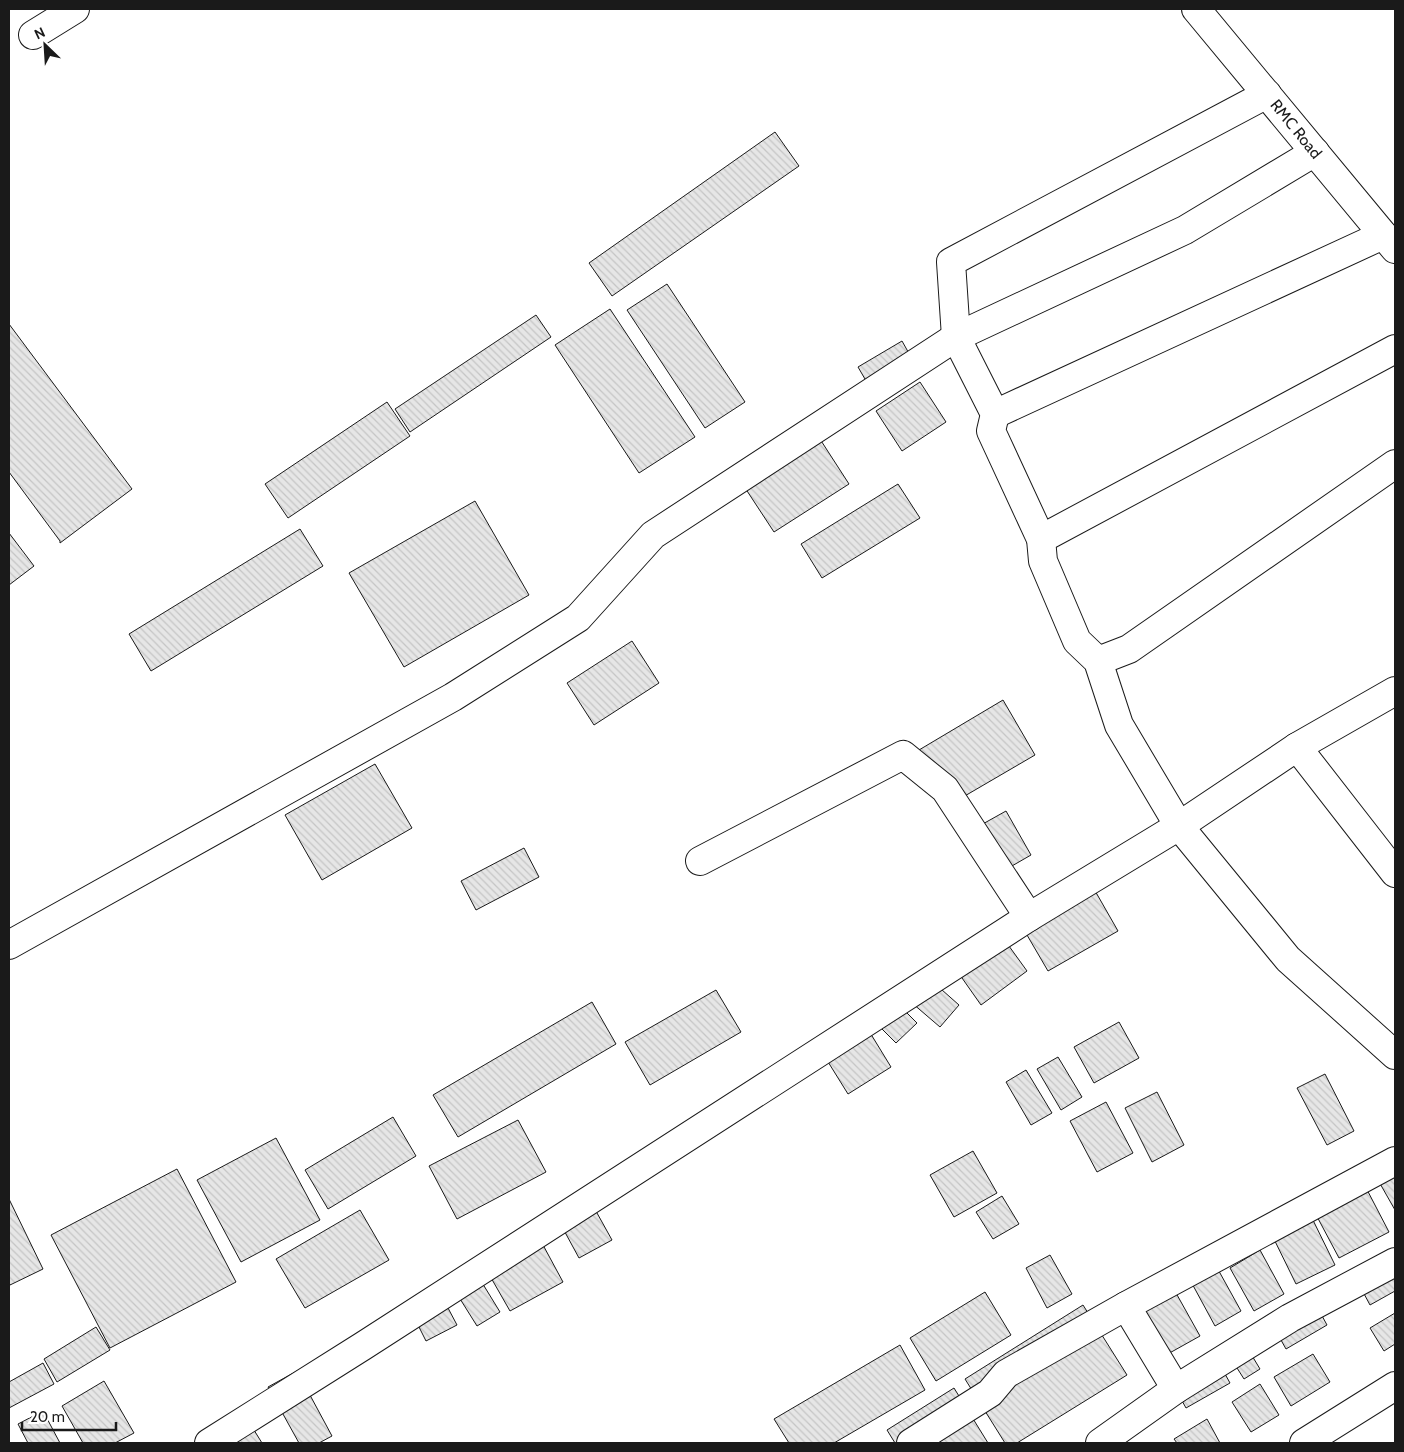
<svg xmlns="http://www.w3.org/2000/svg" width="1404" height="1452" viewBox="0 0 1404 1452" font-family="Cabin,sans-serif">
  <defs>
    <pattern id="building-back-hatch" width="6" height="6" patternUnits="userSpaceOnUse" patternTransform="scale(1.25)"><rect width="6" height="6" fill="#e6e6e6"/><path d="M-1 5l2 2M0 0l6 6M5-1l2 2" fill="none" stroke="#c5c5c5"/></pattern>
  </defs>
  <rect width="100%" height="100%" fill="#fff"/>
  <g fill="url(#building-back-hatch)" stroke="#1a1a1a">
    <path d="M775 132 799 166 612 296 589 263Z"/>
    <path d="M667 284 745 402 705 428 627 310Z"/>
    <path d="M610 309 695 437 639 473 555 345Z"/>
    <path d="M536 315 551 337 410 432 395 409Z"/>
    <path d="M9 324 132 489 60 543V541L9 472Z"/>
    <path d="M902 341 920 373 876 398 858 367Z"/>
    <path d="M920 382 946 422 902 451 876 411Z"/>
    <path d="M387 402 410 436 288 518 265 484Z"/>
    <path d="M807 419 849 484 774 532 732 468Z"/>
    <path d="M898 484 920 518 822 578 801 544Z"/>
    <path d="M475 501 529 595 404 667 349 573Z"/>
    <path d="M300 529 323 566 151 671 129 634Z"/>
    <path d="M9 533 34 566 9 585Z"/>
    <path d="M632 641 659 683 594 725 567 683Z"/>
    <path d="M1003 700 1035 755 951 804 919 750Z"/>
    <path d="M375 764 412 828 322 880 285 815Z"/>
    <path d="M1006 811 1031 855 998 874 972 830Z"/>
    <path d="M524 848 539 877 476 910 461 881Z"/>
    <path d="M1090 882 1118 931 1048 971 1020 923Z"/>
    <path d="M1001 935 1027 971 981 1005 955 968Z"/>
    <path d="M924 974 959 1005 940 1027 905 997Z"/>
    <path d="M716 990 741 1032 650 1085 625 1042Z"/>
    <path d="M895 1001 917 1023 896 1043 874 1021Z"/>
    <path d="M592 1002 616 1044 458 1137 433 1095Z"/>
    <path d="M1119 1022 1139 1058 1094 1083 1074 1047Z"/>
    <path d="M869 1031 891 1067 848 1094 825 1057Z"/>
    <path d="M1058 1057 1082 1097 1061 1110 1037 1069Z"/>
    <path d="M1026 1070 1052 1113 1031 1125 1006 1082Z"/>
    <path d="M1325 1074 1354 1131 1327 1145 1297 1088Z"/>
    <path d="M1157 1092 1184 1145 1152 1162 1125 1108Z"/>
    <path d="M1106 1102 1133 1153 1097 1172 1070 1121Z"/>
    <path d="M393 1117 416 1156 328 1209 305 1170Z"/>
    <path d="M518 1120 546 1172 457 1219 429 1166Z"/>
    <path d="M276 1138 320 1220 241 1262 197 1180Z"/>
    <path d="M973 1151 997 1193 954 1217 930 1175Z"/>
    <path d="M1395 1161V1210L1374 1173Z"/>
    <path d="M177 1169 236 1282 110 1348 51 1235Z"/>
    <path d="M1363 1182 1389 1232 1339 1258 1313 1209Z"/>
    <path d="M587 1195 612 1240 579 1258 554 1212Z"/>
    <path d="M1002 1196 1019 1224 993 1239 976 1212Z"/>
    <path d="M9 1199 43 1269 10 1285 9 1282Z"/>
    <path d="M360 1210 389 1260 305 1308 276 1259Z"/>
    <path d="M1309 1212 1335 1265 1296 1284 1270 1231Z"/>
    <path d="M536 1232 563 1282 510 1311 482 1262Z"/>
    <path d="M1260 1250 1284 1294 1254 1311 1230 1268Z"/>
    <path d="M1395 1253V1291L1370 1305 1354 1275Z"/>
    <path d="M1050 1255 1072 1294 1047 1308 1026 1268Z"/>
    <path d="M470 1263 500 1312 477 1326 447 1278Z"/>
    <path d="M1215 1264 1241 1311 1215 1326 1189 1278Z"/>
    <path d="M439 1291 457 1325 426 1341 409 1307Z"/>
    <path d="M985 1292 1011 1335 936 1381 910 1338Z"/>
    <path d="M1176 1293 1200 1336 1157 1360 1133 1317Z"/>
    <path d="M1315 1303 1327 1325 1286 1349 1272 1324Z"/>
    <path d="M1083 1305 1127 1375 1017 1443H1005L965 1379Z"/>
    <path d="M1395 1313V1344L1384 1351 1370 1328Z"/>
    <path d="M96 1327 110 1350 57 1382 44 1359Z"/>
    <path d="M1242 1339 1260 1369 1244 1379 1225 1349Z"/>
    <path d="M900 1345 925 1390 834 1443H789L774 1419Z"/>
    <path d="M1214 1354 1230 1383 1186 1408 1170 1379Z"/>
    <path d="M1313 1354 1330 1382 1291 1406 1274 1377Z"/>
    <path d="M43 1363 54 1384 9 1408V1382Z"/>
    <path d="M297 1371 332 1436 319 1443H299L268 1387Z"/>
    <path d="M104 1381 134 1433 115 1443H83L62 1406Z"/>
    <path d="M1260 1384 1279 1415 1251 1432 1232 1402Z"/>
    <path d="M954 1388 988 1443H895L887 1430Z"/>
    <path d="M43 1411 60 1443H28L18 1424Z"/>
    <path d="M1207 1419 1220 1443H1177L1174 1439Z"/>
    <path d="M249 1422 262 1443H221Z"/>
  </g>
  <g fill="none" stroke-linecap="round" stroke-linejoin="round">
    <defs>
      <g id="minor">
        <path d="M33 35 75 9"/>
        <path d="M1267 94 951 262 956 337 995 414 991 431 1041 539 1043 561 1077 641 1098 661 1119 725 1179 826 1288 959 1395 1055"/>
        <path d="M995 414 1383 235"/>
        <path d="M1041 539 1395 349"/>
        <path d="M1098 661 1129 649 1395 464"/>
        <path d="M1395 691 1297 747 1395 873"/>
        <path d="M700 861 903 755 945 789 1029 917"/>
        <path d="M9 945 453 697 578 618 653 535 956 337 1185 230 1315 152"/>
        <path d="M1126 1306 1176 1389"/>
        <path d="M911 1443 990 1393 1006 1374 1126 1306 1395 1161"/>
        <path d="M1100 1443 1176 1389 1290 1318 1395 1262"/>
        <path d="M1304 1443 1395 1386"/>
      </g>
      <g id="tertiary">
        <path d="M1196 9 1395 249"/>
        <path d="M209 1443 363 1346 1029 917 1179 826 1297 747"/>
      </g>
    </defs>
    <use href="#minor" stroke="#1a1a1a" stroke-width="30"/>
    <use href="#tertiary" stroke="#1a1a1a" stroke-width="30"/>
    <use href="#minor" stroke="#fff" stroke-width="28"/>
    <use href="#tertiary" stroke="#fff" stroke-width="28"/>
  </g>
  <g text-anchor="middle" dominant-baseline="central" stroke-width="4" stroke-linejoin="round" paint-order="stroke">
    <g font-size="16" fill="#1a1a1a" stroke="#fff">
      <text transform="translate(1296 129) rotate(51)">RMC Road</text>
    </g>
  </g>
  <rect width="1404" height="1452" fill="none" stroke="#1a1a1a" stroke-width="20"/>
  <g transform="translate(45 45) rotate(335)" stroke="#ffffff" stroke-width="4" paint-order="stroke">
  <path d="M0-4L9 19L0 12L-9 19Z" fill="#1a1a1a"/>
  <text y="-8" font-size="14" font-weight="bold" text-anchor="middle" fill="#1a1a1a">N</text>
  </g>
  <path d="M22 1422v8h94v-8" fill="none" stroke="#1a1a1a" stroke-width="2.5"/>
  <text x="30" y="1422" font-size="15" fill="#1a1a1a" stroke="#ffffff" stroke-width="4" paint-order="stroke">20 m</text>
</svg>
